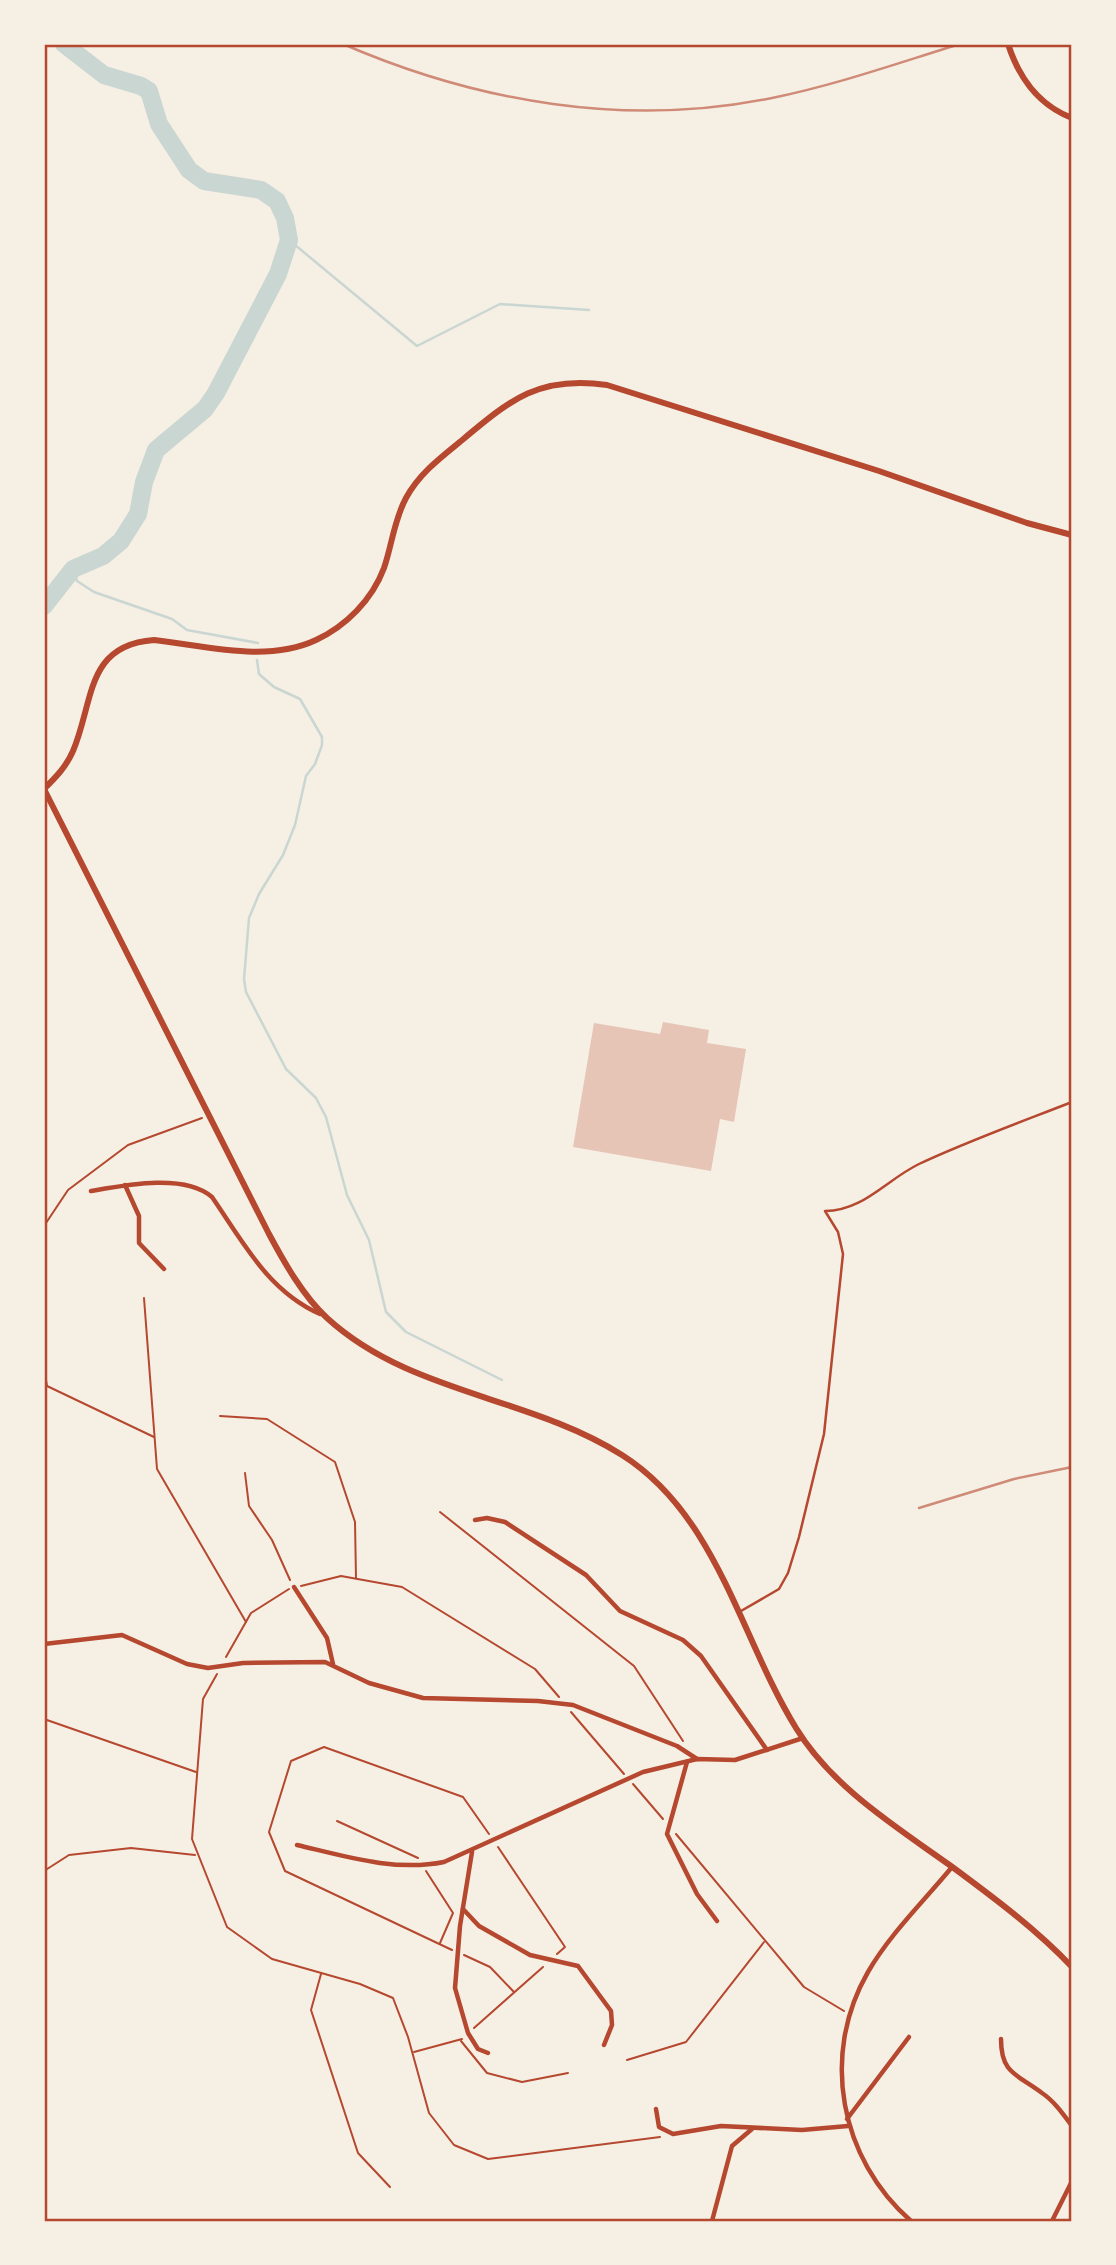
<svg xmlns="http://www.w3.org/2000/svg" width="1116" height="2265" viewBox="0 0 1116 2265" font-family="'PT Sans',sans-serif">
  <rect width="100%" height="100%" fill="#f6efe4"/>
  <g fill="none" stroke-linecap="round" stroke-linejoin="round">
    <g stroke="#c9d6d2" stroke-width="2.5">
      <path d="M289 240 417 346 500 304 589 310"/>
      <path d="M73 569 77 581 94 592 172 619 187 630 258 643"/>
      <path d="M257 660 259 674 274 687 300 699 322 737V745L315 764 306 776 295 825 283 855 259 894 249 918 244 979 246 992 286 1069 316 1098 326 1117 347 1195 369 1240 386 1312 406 1332 502 1380"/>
    </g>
    <path stroke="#c9d6d2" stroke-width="18" d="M44 606 73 569 103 556 121 541 138 514 144 482 156 450 205 409 216 393 278 274 289 240 285 218 277 201 261 190 204 181 189 170 159 124 149 91 141 86 104 75 64 44"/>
  </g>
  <path fill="#e6c5b7" d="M663 1022 709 1030 707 1043 746 1049 734 1122 720 1119 711 1171 573 1147 594 1023 660 1034Z"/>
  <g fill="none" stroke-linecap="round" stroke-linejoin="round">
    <g stroke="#b5482f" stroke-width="2">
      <path d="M44 1226 68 1190 128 1145 202 1118"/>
      <path d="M144 1298 157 1469 246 1622"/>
      <path d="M44 1369 47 1386 154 1437"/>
      <path d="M220 1416 267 1419 335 1462 355 1522 356 1578"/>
      <path d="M245 1473 249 1506 272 1540 290 1580"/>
      <path d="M440 1512 634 1666 683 1741"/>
      <path d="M301 1586 341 1576 402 1587 535 1669 559 1697"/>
      <path d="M226 1657 251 1613 289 1589"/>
      <path d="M217 1674 203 1699 192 1839 227 1927 272 1959 360 1984 393 1998 408 2037 429 2113 454 2145 488 2159 660 2137"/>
      <path d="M571 1712 624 1774"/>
      <path d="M44 1719 196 1772"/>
      <path d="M633 1784 663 1819"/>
      <path d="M337 1821 418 1858"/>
      <path d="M676 1834 804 1987 844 2011"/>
      <path d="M498 1847 565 1947 557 1954"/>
      <path d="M44 1871 69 1855 131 1848 195 1855"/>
      <path d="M426 1871 453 1913 440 1943"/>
      <path d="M452 1950 285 1871 269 1832 291 1761 324 1747 463 1797 489 1834"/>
      <path d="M464 1955 490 1967 514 1992"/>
      <path d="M321 1974 311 2010 358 2153 390 2187"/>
      <path d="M474 2028 543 1967"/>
      <path d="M461 2041 487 2073 522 2082 568 2073"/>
      <path d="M414 2052 462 2039"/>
      <path d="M627 2060 686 2042 764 1942"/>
      <path d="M1069 2221 1072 2218"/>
    </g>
    <path stroke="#b5482f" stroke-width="2.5" d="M741 1611 779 1589 788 1573 799 1537 824 1434 843 1254 838 1232 825 1211C863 1211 886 1180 919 1164 968 1141 1021 1122 1072 1102"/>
    <g stroke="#b5482f" stroke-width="4.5">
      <path d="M125 1185 139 1216V1243L164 1269"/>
      <path d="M91 1191C125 1185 185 1173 212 1197 243 1242 268 1291 320 1314"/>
      <path d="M475 1520 487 1518 505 1522 586 1575 620 1611 683 1640 701 1656 767 1750"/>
      <path d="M294 1587 327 1638 333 1664"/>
      <path d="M44 1644 122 1635 187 1664 208 1668 243 1663 325 1662 369 1683 423 1698 538 1701 573 1705 677 1746 697 1759"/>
      <path d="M687 1762 667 1834 697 1894 717 1921"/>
      <path d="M297 1845C344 1856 395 1872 444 1862L643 1772 697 1759 735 1760 803 1738"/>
      <path d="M472 1852 460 1926 455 1988 468 2033 478 2049 488 2053"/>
      <path d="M463 1909 479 1926 530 1955 578 1966 611 2011 612 2025 604 2045"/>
      <path d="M1001 2039C1001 2074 1017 2074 1042 2093 1054 2101 1063 2114 1072 2126"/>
      <path d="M656 2109 659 2127 673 2134 721 2126 802 2130 848 2126"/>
      <path d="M847 2119 909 2037"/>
      <path d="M712 2221 732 2146 752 2129"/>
      <path d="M911 2221C840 2159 820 2055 868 1972 890 1934 924 1901 952 1867"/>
      <path d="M1052 2221 1072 2181"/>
    </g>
    <g stroke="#b5482f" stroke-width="6">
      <path d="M1008 44C1019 78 1038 105 1072 118"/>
      <path d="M44 789 269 1234C284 1262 303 1296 327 1318 410 1394 529 1396 622 1455 717 1515 740 1637 796 1728 832 1787 895 1826 951 1866 993 1897 1036 1929 1072 1967"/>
      <path d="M44 789C56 777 66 767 73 751 94 702 85 645 154 640 206 646 267 663 316 640 346 626 372 600 384 568 392 545 394 520 406 498 419 474 440 458 461 441 510 400 539 375 607 385L879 471 1027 523 1072 535"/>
    </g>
    <g stroke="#cf8b77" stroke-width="2.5">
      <path d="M343 44C477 102 626 128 772 98 836 85 898 63 960 44"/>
      <path d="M919 1508 1014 1479 1072 1467"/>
    </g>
  </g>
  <rect width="1116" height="2265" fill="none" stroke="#f6efe4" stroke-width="91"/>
  <rect x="46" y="46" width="1024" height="2174" fill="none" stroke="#b5482f" stroke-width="2.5"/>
</svg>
